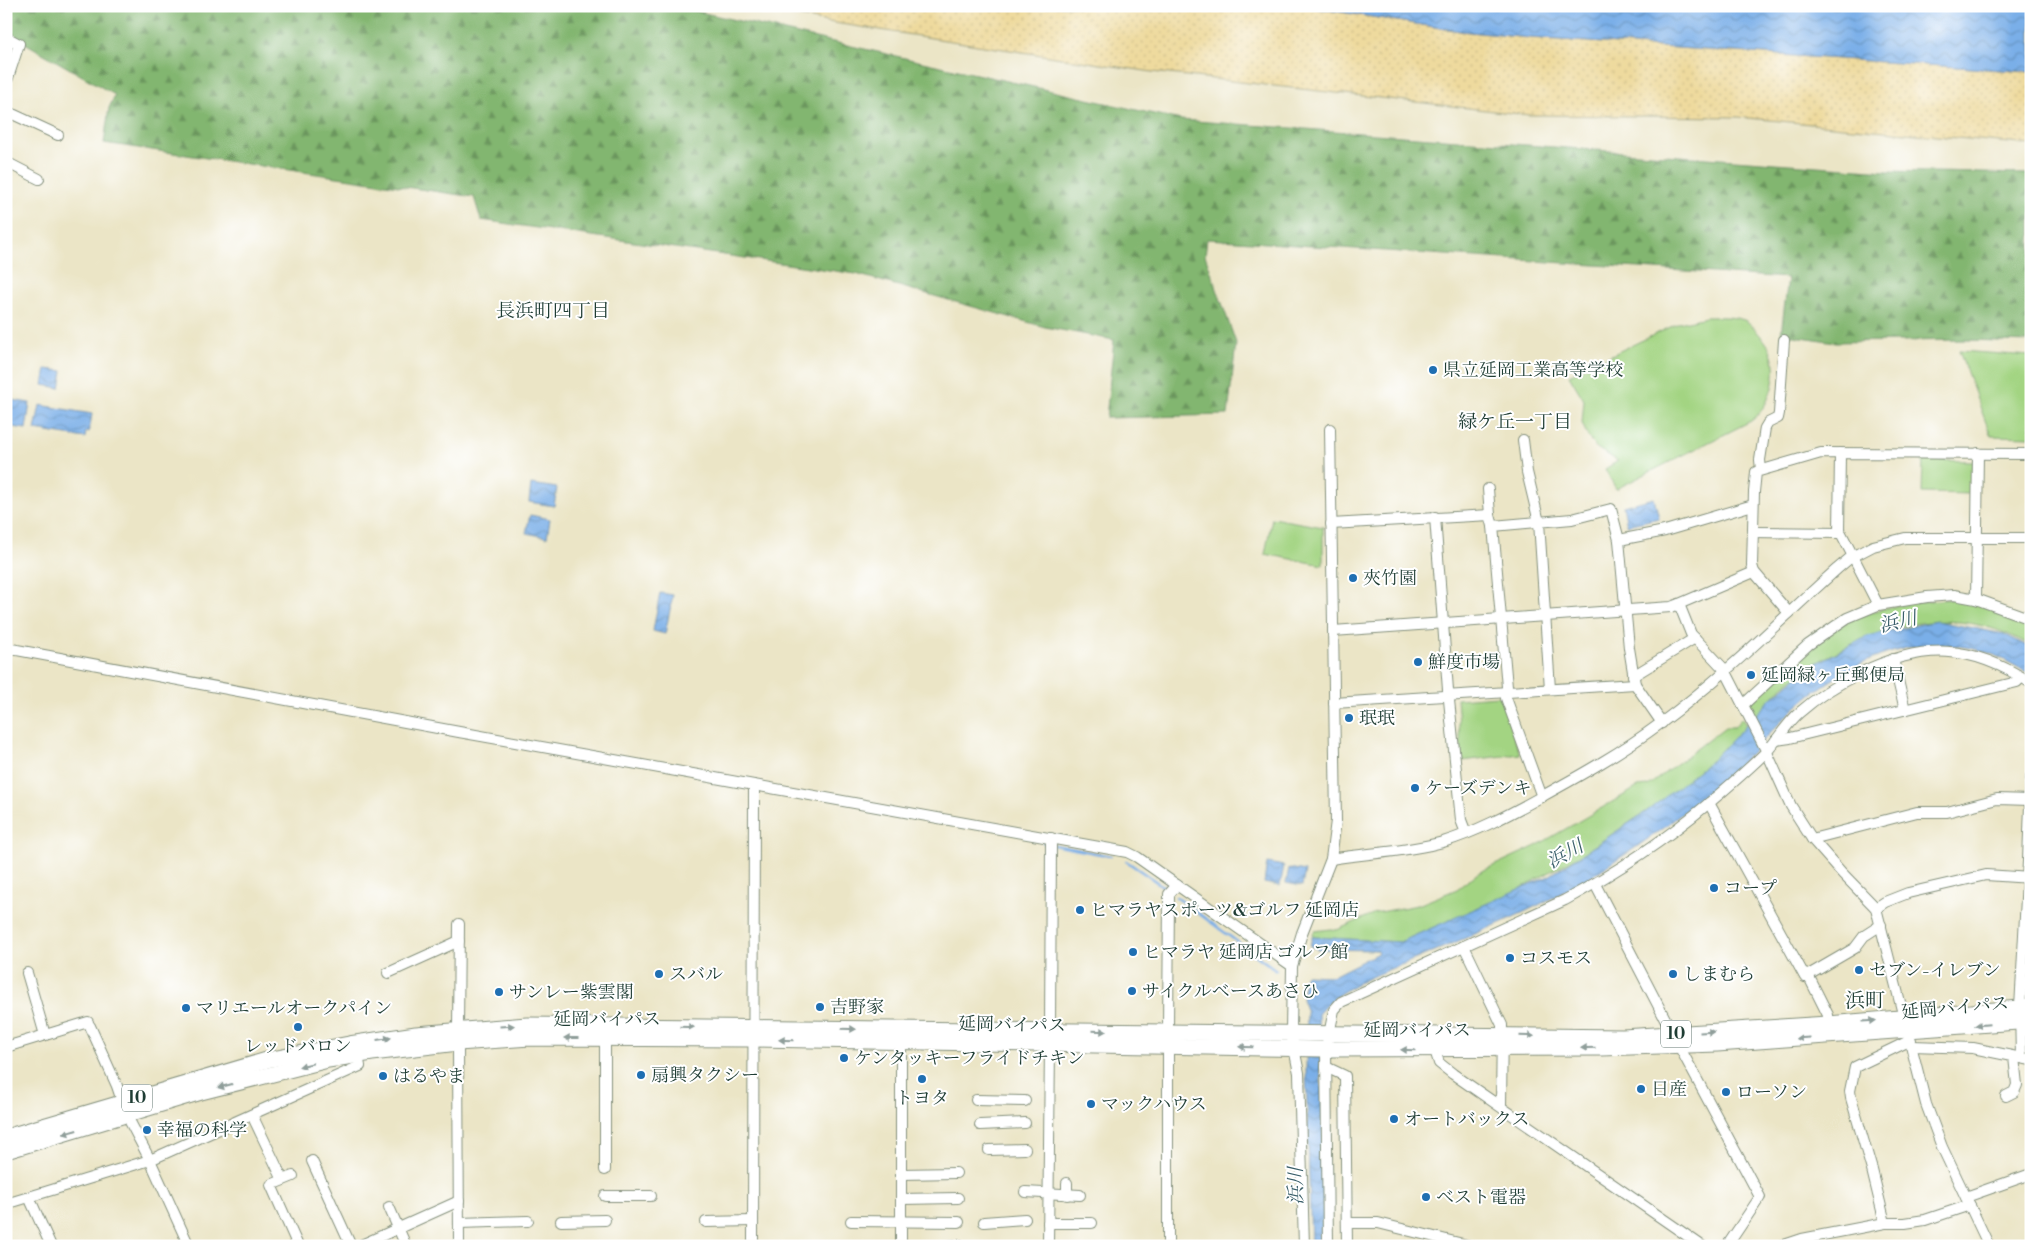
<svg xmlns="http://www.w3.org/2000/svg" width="2037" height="1252" viewBox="0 0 2037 1252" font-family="'Libre Bodoni','Noto Serif JP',serif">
  <defs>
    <pattern id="forest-firs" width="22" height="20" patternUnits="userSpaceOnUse" patternTransform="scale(1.25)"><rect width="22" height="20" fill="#82b670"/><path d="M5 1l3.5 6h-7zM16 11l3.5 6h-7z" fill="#6a955d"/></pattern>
    <pattern id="sand-dots" width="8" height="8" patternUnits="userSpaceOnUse" patternTransform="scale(1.25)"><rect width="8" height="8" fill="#eeda9e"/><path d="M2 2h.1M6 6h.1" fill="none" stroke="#ccbc89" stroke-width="1.8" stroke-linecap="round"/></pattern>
    <pattern id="water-waves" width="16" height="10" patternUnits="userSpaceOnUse" patternTransform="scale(1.25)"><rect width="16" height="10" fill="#7aafe8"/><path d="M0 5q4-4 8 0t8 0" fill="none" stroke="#6390bd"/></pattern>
  </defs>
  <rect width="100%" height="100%" fill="#fff"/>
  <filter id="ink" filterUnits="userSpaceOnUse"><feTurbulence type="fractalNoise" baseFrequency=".02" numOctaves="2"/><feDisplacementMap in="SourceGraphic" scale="10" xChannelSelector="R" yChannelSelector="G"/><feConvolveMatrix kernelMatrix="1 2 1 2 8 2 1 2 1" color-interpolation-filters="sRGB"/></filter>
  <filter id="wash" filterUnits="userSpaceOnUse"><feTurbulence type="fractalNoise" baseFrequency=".0096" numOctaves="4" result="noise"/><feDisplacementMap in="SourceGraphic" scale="20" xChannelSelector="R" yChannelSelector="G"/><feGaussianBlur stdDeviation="1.12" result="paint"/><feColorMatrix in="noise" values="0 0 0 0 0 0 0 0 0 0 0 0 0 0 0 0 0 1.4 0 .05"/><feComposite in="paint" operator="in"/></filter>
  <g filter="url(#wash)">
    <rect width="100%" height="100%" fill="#ebe5c6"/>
    <path fill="url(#forest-firs)" stroke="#507a52" d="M6 6H673L1181 120 1886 171 2031 174V342L1966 340 1835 342 1781 334 1788 278 1207 239 1205 255 1236 343 1228 415 1106 418 1114 340 1045 327 856 274 481 220 474 197 104 143 109 108 115 95 6 32Z"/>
    <path fill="url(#sand-dots)" stroke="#868c69" d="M745 6H1303L1460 31 1530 38 2031 72V145L1738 117 1529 115 1152 72 828 22Z"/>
    <g fill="#a3d482" stroke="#61885b">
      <path d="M1706 317C1718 317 1732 316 1744 320 1749 322 1755 328 1758 333 1764 339 1770 347 1772 355 1779 377 1769 408 1751 421L1616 489 1605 469 1618 461 1595 447 1588 437 1582 423 1584 400 1569 375 1679 323Z"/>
      <path d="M1959 351 2031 356V437L1991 436Z"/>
      <path d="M1923 460 1974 461V494L1922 493Z"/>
      <path d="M1272 518 1323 527V565L1265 554Z"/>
      <path d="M1953 599 1976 603 2031 624V646C1966 607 1898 618 1835 653 1821 660 1807 667 1795 677 1780 688 1767 703 1754 717L1751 711V702C1779 677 1812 640 1845 623 1878 606 1916 601 1953 599Z"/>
      <path d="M1498 696 1501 700 1520 754 1462 761 1457 699Z"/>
      <path d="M1742 718 1746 725 1712 760 1659 803 1579 856 1512 893 1400 942 1312 937 1314 931 1331 929 1337 930 1375 913 1418 905 1457 889 1478 873 1536 846 1638 787 1648 786 1725 727H1734Z"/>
    </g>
    <g fill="url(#water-waves)" stroke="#4c768e">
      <path d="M1303 6H2031V72L1530 38 1460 31Z"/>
      <path d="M46 369 63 371 60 388 43 385Z"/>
      <path d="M6 399 30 403 26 429 6 426Z"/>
      <path d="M40 405 92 414 89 432H86L85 438 35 430Z"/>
      <path d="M531 484 557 488 554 506 529 502Z"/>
      <path d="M1654 498 1659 518 1627 525 1623 506Z"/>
      <path d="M530 515 550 519 547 537 526 533Z"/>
      <path d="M660 593 673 595 665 634 653 631Z"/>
      <path d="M1936 621 2004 634 2031 648V674C2018 668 2006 660 1994 655 1966 644 1928 641 1899 650 1865 659 1828 679 1801 703 1774 726 1752 754 1726 777 1681 817 1631 853 1578 884 1531 911 1480 932 1430 953 1392 970 1345 981 1318 1014L1324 1150 1325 1246H1311L1306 1071 1307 1012 1302 999 1305 975 1333 976 1378 953 1376 950 1317 949 1310 946 1312 937 1400 942 1549 876 1646 812 1712 760 1771 699 1806 669 1868 636Z"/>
      <path d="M1267 863 1284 866 1280 886 1264 883Z"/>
      <path d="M1289 868 1305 871 1302 886 1286 883Z"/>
    </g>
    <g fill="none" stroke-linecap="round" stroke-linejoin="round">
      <g stroke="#7aafe8" stroke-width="2.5">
        <path d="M1043 842 1046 843"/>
        <path d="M1054 845 1111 856"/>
        <path d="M1126 861 1164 887"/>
        <path d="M1176 897 1276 970"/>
      </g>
    </g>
  </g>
  <g filter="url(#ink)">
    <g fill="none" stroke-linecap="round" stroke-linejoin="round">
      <defs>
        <g id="minor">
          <path d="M6 37 19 44 6 84"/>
          <path d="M6 111 58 135"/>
          <path d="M6 162 39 179"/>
          <path d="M1523 440 1527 472 1539 522 1550 689"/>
          <path d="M1761 470 1760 460 1765 428 1768 423 1778 418 1779 413 1784 340"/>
          <path d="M1488 489 1490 515"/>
          <path d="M1435 517 1448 690 1461 820 1466 833"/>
          <path d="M1331 524 1490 515 1493 526 1507 687 1506 698 1542 797"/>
          <path d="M1493 526 1572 519 1611 509 1619 540 1629 648 1635 684 1662 723"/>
          <path d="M1753 532 1841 533 1878 605"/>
          <path d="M1839 533 1840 453"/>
          <path d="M1619 540 1665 531 1753 505"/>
          <path d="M1976 599 1978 453"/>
          <path d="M1679 604 1754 572"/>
          <path d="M1789 613 1754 572 1752 565 1754 492 1756 472 1821 453 2031 454"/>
          <path d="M1333 631 1671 607 1679 604 1691 634 1725 670 1765 748 1791 806 1812 839 1842 873 1876 908 1926 1104 1942 1147 1989 1246"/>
          <path d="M6 648 459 732 1127 852 1137 857 1292 966"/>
          <path d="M1893 659 1905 710"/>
          <path d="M1633 676 1695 638"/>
          <path d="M1334 703 1635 684"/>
          <path d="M1743 705 1808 645 1847 618 1878 605 1927 597 1954 595 1976 599 2031 619"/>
          <path d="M1776 740 1790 738 2017 682 2021 677"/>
          <path d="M1709 803 1805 977 1855 948 1864 936 1881 925"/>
          <path d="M1812 839 1917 812H1947L1997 799 2030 800"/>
          <path d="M1331 859C1368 853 1407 852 1443 842 1476 832 1508 815 1539 798 1581 775 1622 752 1661 723 1724 677 1779 621 1837 569L1850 558 1873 546 1905 538H2031"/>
          <path d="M1595 884 1673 1034"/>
          <path d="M1876 908 1885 902 1908 893 1986 875 2031 878"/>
          <path d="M1464 946 1502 1025 1501 1106"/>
          <path d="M27 973 45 1035"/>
          <path d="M388 973 459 941"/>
          <path d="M1808 975 1828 1015V1024"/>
          <path d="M90 1026 117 1086 127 1116 150 1160 189 1246"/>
          <path d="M458 1030 459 924"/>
          <path d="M1050 1031 1051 838"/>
          <path d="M1168 1032 1169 894 1177 885"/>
          <path d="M605 1038V1170"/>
          <path d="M458 1043 459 1246"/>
          <path d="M1679 1046 1760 1197 1727 1246"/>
          <path d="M1912 1046 1973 1048 2031 1060"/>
          <path d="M6 1047 88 1022"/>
          <path d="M1435 1050 1439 1063 1453 1074 1702 1246"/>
          <path d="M2021 1058 2020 1008 2028 861 2031 777"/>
          <path d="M1326 1067 1345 1076 1347 1246"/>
          <path d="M2006 1096 2014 1092 2017 1085 2014 1057"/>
          <path d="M976 1100 1025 1101"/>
          <path d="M252 1115 283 1180"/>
          <path d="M980 1125 1025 1123"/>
          <path d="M989 1150 1025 1149"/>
          <path d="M312 1161 351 1246"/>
          <path d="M901 1174 956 1173"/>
          <path d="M293 1176 271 1185 298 1246"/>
          <path d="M1025 1192 1080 1195"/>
          <path d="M1067 1195V1183"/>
          <path d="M605 1196H651"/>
          <path d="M29 1197 51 1246"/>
          <path d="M1966 1197 2031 1174"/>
          <path d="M901 1199 958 1198"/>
          <path d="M6 1204 150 1160 360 1066 357 1050"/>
          <path d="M389 1207 406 1246"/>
          <path d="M561 1221 605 1220"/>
          <path d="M851 1221 959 1222"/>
          <path d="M706 1222 753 1221"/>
          <path d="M984 1222 1025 1219"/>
          <path d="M459 1223 528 1221"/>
          <path d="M1048 1223H1092"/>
          <path d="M1347 1223H1378L1471 1246"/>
          <path d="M1885 1223 1872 1170 1851 1098 1850 1091 1855 1067 1911 1040"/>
          <path d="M359 1246 459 1201"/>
          <path d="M753 1246 754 785"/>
          <path d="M901 1246V1042"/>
          <path d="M946 1246 960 1245"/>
          <path d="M1048 1246 1050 1044"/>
          <path d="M1168 1246V1046"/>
          <path d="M1304 1246 1299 1073 1291 1033 1292 966 1302 933 1331 859 1336 821 1330 429"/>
          <path d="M1328 1246 1326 1049 1334 1010 1341 1002 1565 900C1615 873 1665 840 1709 803 1729 786 1750 768 1768 750 1779 738 1787 723 1800 712 1818 696 1838 684 1860 673 1924 642 1971 644 2031 683"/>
          <path d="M1781 1246 1802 1239 1885 1223H1905L1925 1220 1970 1205"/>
        </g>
        <g id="highway">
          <path d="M6 1137 267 1060 349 1044 416 1034 527 1025 1623 1037 1828 1024 2031 1007"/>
          <path d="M6 1151 201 1092 328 1060 372 1053 458 1043 530 1038 753 1039 1323 1049 1602 1048 1717 1044 2031 1021"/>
        </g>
      </defs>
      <use href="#minor" stroke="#85917d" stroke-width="12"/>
      <use href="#highway" stroke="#85917d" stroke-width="17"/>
      <use href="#minor" stroke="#fff" stroke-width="10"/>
      <use href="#highway" stroke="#fff" stroke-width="15"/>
    </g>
    <defs><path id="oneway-solid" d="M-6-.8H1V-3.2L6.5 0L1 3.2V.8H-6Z" transform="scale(1.25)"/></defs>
    <g fill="#8f9e9a">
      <use href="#oneway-solid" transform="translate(1869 1021) rotate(-4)"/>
      <use href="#oneway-solid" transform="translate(1982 1025) rotate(175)"/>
      <use href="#oneway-solid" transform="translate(507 1026) rotate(-4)"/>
      <use href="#oneway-solid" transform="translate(687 1027) rotate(1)"/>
      <use href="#oneway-solid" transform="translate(849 1029) rotate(1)"/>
      <use href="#oneway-solid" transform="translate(1099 1031) rotate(1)"/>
      <use href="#oneway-solid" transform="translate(1707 1032) rotate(-3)"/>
      <use href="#oneway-solid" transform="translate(1527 1036) rotate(1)"/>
      <use href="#oneway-solid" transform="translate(571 1038) rotate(-180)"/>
      <use href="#oneway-solid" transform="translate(1803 1038) rotate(176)"/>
      <use href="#oneway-solid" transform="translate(384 1039) rotate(-8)"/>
      <use href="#oneway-solid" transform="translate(786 1040) rotate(-179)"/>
      <use href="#oneway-solid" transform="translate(1246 1047) rotate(-179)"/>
      <use href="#oneway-solid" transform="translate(1588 1048) rotate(179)"/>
      <use href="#oneway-solid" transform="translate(1408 1050) rotate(-179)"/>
      <use href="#oneway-solid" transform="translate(306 1065) rotate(167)"/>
      <use href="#oneway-solid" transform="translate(225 1086) rotate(165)"/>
      <use href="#oneway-solid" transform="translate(70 1132) rotate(164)"/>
    </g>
  </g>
  <g fill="#1f6fb2" stroke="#fff" stroke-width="2">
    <circle cx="1433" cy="370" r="5"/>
    <circle cx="1353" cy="578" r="5"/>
    <circle cx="1418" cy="662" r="5"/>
    <circle cx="1751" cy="675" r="5"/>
    <circle cx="1349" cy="718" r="5"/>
    <circle cx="1415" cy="788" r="5"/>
    <circle cx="1714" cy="888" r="5"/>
    <circle cx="1080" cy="910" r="5"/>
    <circle cx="1133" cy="952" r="5"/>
    <circle cx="1510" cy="958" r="5"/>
    <circle cx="1859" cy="970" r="5"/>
    <circle cx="659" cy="974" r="5"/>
    <circle cx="1673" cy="974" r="5"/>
    <circle cx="1132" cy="991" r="5"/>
    <circle cx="499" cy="992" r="5"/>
    <circle cx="820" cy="1007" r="5"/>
    <circle cx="186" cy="1008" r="5"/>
    <circle cx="298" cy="1027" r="5"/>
    <circle cx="844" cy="1058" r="5"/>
    <circle cx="641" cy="1075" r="5"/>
    <circle cx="383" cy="1076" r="5"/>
    <circle cx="922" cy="1079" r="5"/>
    <circle cx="1641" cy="1089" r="5"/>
    <circle cx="1726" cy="1092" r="5"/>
    <circle cx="1091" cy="1104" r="5"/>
    <circle cx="1394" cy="1119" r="5"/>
    <circle cx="147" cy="1130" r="5"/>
    <circle cx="1426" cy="1197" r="5"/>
  </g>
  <g text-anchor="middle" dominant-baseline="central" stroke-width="4" stroke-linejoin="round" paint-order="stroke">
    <g fill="#fff" stroke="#627771" stroke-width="1">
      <rect x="1661" y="1020.5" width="30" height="27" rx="4"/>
      <rect x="122" y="1084.5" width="30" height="27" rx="4"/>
    </g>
    <g font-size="16" font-weight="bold" fill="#1f3d34">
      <text x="1676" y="1034">10</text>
      <text x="137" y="1098">10</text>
    </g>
    <g font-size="18" fill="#1f3d34" stroke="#fff" text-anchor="start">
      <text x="1443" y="370">県立延岡工業高等学校</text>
      <text x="1363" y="578">夾竹園</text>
      <text x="1428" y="662">鮮度市場</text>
      <text x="1761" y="675">延岡緑ヶ丘郵便局</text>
      <text x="1359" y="718">珉珉</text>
      <text x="1425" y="788">ケーズデンキ</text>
      <text x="1724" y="888">コープ</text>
      <text x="1090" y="910">ヒマラヤスポーツ&amp;ゴルフ 延岡店</text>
      <text x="1143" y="952">ヒマラヤ 延岡店 ゴルフ館</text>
      <text x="1520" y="958">コスモス</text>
      <text x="1869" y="970">セブン-イレブン</text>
      <text x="669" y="974">スバル</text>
      <text x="1683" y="974">しまむら</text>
      <text x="1142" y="991">サイクルベースあさひ</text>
      <text x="509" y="992">サンレー紫雲閣</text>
      <text x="830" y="1007">吉野家</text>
      <text x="196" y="1008">マリエールオークパイン</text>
      <text x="298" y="1046" text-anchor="middle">レッドバロン</text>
      <text x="854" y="1058">ケンタッキーフライドチキン</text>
      <text x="651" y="1075">扇興タクシー</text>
      <text x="393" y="1076">はるやま</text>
      <text x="1651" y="1089">日産</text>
      <text x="1736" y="1092">ローソン</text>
      <text x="922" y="1098" text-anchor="middle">トヨタ</text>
      <text x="1101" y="1104">マックハウス</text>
      <text x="1404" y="1119">オートバックス</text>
      <text x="157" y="1130">幸福の科学</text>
      <text x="1436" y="1197">ベスト電器</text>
    </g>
    <g font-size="18" fill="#1f3d34" stroke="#fff">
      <text transform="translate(1955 1008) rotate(-5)">延岡バイパス</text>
      <text x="607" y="1019">延岡バイパス</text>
      <text transform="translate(1012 1025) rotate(1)">延岡バイパス</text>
      <text x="1417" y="1030">延岡バイパス</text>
    </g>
    <g font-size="19" fill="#1f3d34" stroke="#fff">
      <text x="553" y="311">長浜町四丁目</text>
      <text x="1515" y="422">緑ケ丘一丁目</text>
    </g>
    <g font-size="19" font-style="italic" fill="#3a5f6a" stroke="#fff">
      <text transform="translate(1898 622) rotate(-13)">浜川</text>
      <text transform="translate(1565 854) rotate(-29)">浜川</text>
      <text transform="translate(1296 1186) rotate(-91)">浜川</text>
    </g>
    <g font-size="20" fill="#1f3d34" stroke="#fff">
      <text x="1865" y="1001">浜町</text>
    </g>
  </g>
  <rect width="2037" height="1252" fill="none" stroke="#fff" stroke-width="25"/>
</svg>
